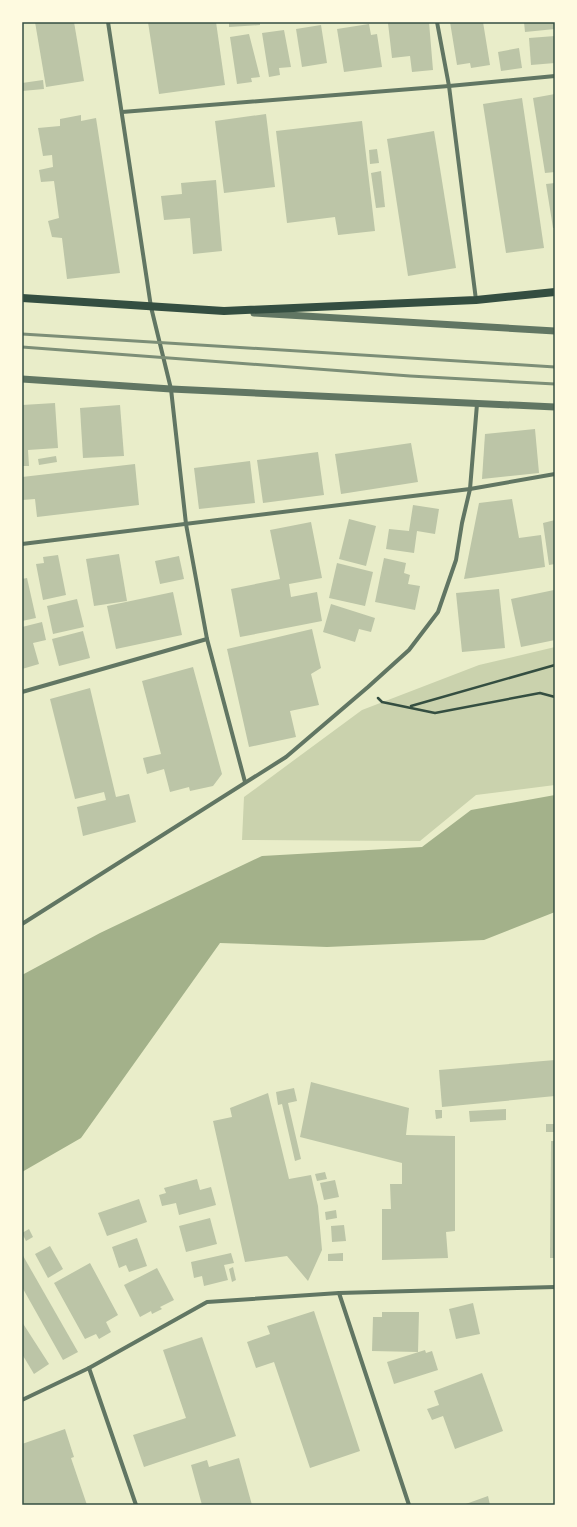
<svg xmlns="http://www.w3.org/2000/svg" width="577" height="1527" viewBox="0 0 577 1527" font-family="'PT Sans',sans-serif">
  <rect width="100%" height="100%" fill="#e9edc9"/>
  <path fill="#cad2ad" d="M555 647V785L476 795 420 841 242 840 244 797 362 710 479 665Z"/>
  <path fill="#a3b18a" d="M555 795V912L484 940 327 947 220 943 81 1138 22 1172V975L100 933 262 856 422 847 471 810Z"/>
  <g fill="#bcc5a7">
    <path d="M35 22H74L84 81 46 87Z"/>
    <path d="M148 22H216L225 85 159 94Z"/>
    <path d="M229 22H260V25L229 27Z"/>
    <path d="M429 22 433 70 412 72 410 56 392 58 388 23Z"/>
    <path d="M450 22H483L490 65 471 68 470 63 457 65Z"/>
    <path d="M524 22H555V29L525 32Z"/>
    <path d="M369 24 371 35 377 34 382 67 344 72 337 29Z"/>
    <path d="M321 25 327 63 302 67 296 29Z"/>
    <path d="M284 30 291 67 279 68 280 75 269 77 262 33Z"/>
    <path d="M249 34 260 77 251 78 252 82 237 84 230 37Z"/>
    <path d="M555 36V63L531 65 529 38Z"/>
    <path d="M519 48 522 68 501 71 498 52Z"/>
    <path d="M43 80 44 89 22 91V83Z"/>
    <path d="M555 94V172L545 173 533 98Z"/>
    <path d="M522 98 544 248 506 253 483 104Z"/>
    <path d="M266 114 275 187 224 193 215 121Z"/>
    <path d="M81 115V121L96 118 120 273 67 279 62 238 52 237 48 221 59 218 54 181 41 182 39 170 53 167 52 155 43 156 38 128 60 126V119Z"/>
    <path d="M362 121 375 231 338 235 335 217 287 223 276 131Z"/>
    <path d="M434 131 456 268 408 276 387 139Z"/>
    <path d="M377 149 379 163 370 164 369 150Z"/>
    <path d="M381 171 385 207 376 208 371 173Z"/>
    <path d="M216 180 222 251 193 254 190 218 164 220 161 196 182 194 181 183Z"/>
    <path d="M555 183V228H553L546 184Z"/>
    <path d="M55 403 58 448 28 450 29 466H22V405Z"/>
    <path d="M120 405 124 456 83 458 80 408Z"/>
    <path d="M535 429 539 473 482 479 485 434Z"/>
    <path d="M411 443 418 482 341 494 335 454Z"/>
    <path d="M318 452 324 495 263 503 257 460Z"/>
    <path d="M56 456 57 462 39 465 38 459Z"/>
    <path d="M250 461 255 503 199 509 194 468Z"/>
    <path d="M135 464 139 505 37 517 35 499 22 500V477Z"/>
    <path d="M512 499 519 538 541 535 545 567 464 579 479 503Z"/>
    <path d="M413 505 439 509 435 534 417 531 414 553 386 549 389 529 409 531Z"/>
    <path d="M349 519 376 526 366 566 339 559Z"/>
    <path d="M555 520V564L549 565 543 523Z"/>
    <path d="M311 522 322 578 289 584 291 597 317 592 322 621 240 637 231 589 280 579 270 530Z"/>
    <path d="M119 554 127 601 94 606 86 559Z"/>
    <path d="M58 555 66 595 43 600 36 564 44 563 43 557Z"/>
    <path d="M179 556 184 579 160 584 155 561Z"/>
    <path d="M384 558 406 563 404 573 410 575 408 584 420 586 415 610 375 602Z"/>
    <path d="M337 563 373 572 365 606 329 598Z"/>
    <path d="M27 578 36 618 22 621V579Z"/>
    <path d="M499 589 505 648 462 652 456 593Z"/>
    <path d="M554 590 555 640 521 647 511 599Z"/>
    <path d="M173 592 182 635 116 649 107 606Z"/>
    <path d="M77 599 84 627 53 634 47 606Z"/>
    <path d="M331 604 375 618 371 632 359 629 355 642 323 632Z"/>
    <path d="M42 622 46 640 33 643 39 664 22 669V627Z"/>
    <path d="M312 629 321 668 311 674 319 705 290 711 296 737 249 747 227 649Z"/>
    <path d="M83 631 90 658 59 666 52 639Z"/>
    <path d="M193 667 222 774 213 786 190 791 189 787 170 792 164 769 147 774 143 758 161 754 142 681Z"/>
    <path d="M90 688 116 797 129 794 136 822 83 836 77 807 106 800 104 792 75 799 50 699Z"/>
    <path d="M555 1060V1096L442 1107 439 1070Z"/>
    <path d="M311 1082 409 1108 406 1135 455 1136V1231L446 1232 448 1258 382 1260V1209H391L390 1184H402V1163L300 1137Z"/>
    <path d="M294 1088 297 1101 288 1103 301 1159 295 1161 282 1104 278 1105 276 1092Z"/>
    <path d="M268 1093 289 1179 311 1175 318 1206 322 1250 308 1281 287 1256 245 1262 213 1121 232 1117 230 1108Z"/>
    <path d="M506 1109V1120L470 1122 469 1111Z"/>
    <path d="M435 1110H442V1118L436 1119Z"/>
    <rect x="546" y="1124" width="9" height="8"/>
    <path d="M551 1141H555V1258H550Z"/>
    <path d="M325 1172 327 1179 317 1181 315 1174Z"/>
    <path d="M197 1179 200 1190 211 1187 216 1205 179 1215 176 1203 162 1206 159 1195 166 1193 164 1188Z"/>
    <path d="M335 1180 339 1197 324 1200 320 1183Z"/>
    <path d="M139 1199 147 1222 107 1236 98 1213Z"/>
    <path d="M336 1210 337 1218 326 1220 325 1212Z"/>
    <path d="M210 1218 217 1244 186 1252 179 1226Z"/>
    <path d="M344 1225 346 1241 332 1242 331 1226Z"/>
    <path d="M29 1229 33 1237 26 1241 22 1233Z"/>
    <path d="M137 1238 147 1266 129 1272 126 1265 119 1268 112 1247Z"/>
    <path d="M50 1246 63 1269 48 1278 35 1254Z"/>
    <path d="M231 1253 234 1263 224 1265 228 1280 204 1286 202 1276 194 1278 191 1262Z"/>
    <path d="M343 1253V1261H328V1254Z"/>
    <path d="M22 1254 78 1352 63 1360 22 1287Z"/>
    <path d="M90 1263 118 1315 106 1322 111 1332 99 1339 96 1334 85 1339 54 1283Z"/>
    <path d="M233 1267 236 1280 232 1282 229 1269Z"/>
    <path d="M157 1268 174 1300 160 1307 162 1309 152 1314 151 1311 140 1317 124 1285Z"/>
    <path d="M473 1303 480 1334 456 1339 449 1309Z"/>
    <path d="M314 1311 360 1451 310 1468 274 1362 256 1368 247 1342 270 1334 267 1326Z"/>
    <path d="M382 1312H419L418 1352 372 1351 373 1317H382Z"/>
    <path d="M22 1322 49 1364 34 1374 22 1354Z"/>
    <path d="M202 1337 236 1436 144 1467 133 1435 186 1418 163 1350Z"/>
    <path d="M425 1350 426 1353 432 1351 438 1370 394 1384 387 1362Z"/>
    <path d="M482 1373 503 1431 455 1449 443 1416 432 1420 427 1409 439 1405 434 1391Z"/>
    <path d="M65 1429 74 1457 71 1458 87 1505H22V1444Z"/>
    <path d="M239 1458 252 1505H202L191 1465 207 1460 209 1467Z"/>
    <path d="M488 1496 490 1505H463Z"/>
  </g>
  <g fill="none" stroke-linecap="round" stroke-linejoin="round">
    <g stroke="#344e41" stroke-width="2.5">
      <path d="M378 698 382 702 435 713 540 693 555 697"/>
      <path d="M411 706 555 665"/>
    </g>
    <g stroke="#617663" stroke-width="4">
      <path d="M108 22 151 307 171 389 186 524 207 639 245 782"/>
      <path d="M437 22 449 86 476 300"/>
      <path d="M122 112 449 86 555 76"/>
      <path d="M22 544 470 489 555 474"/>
      <path d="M22 692 207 639"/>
      <path d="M22 924 286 757 368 687 409 650 438 612 456 560 462 523 470 489 477 404"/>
      <path d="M339 1293 409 1505"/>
      <path d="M89 1368 136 1505"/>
      <path d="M22 1400 89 1368 207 1302 339 1293 555 1287"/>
    </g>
    <g stroke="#617663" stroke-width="7">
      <path d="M254 313 555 331"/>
      <path d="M22 379 171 389 555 407"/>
    </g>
    <path stroke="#344e41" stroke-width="8" d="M22 298 224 311 476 300 555 292"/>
    <g stroke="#7c8e77" stroke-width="3">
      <path d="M22 334 555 367"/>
      <path d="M22 347 410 376 555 384"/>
    </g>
  </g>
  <rect width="577" height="1527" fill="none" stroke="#fefae0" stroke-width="46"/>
  <rect x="23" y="23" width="531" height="1481" fill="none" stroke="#344e41" stroke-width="1.5"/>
</svg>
